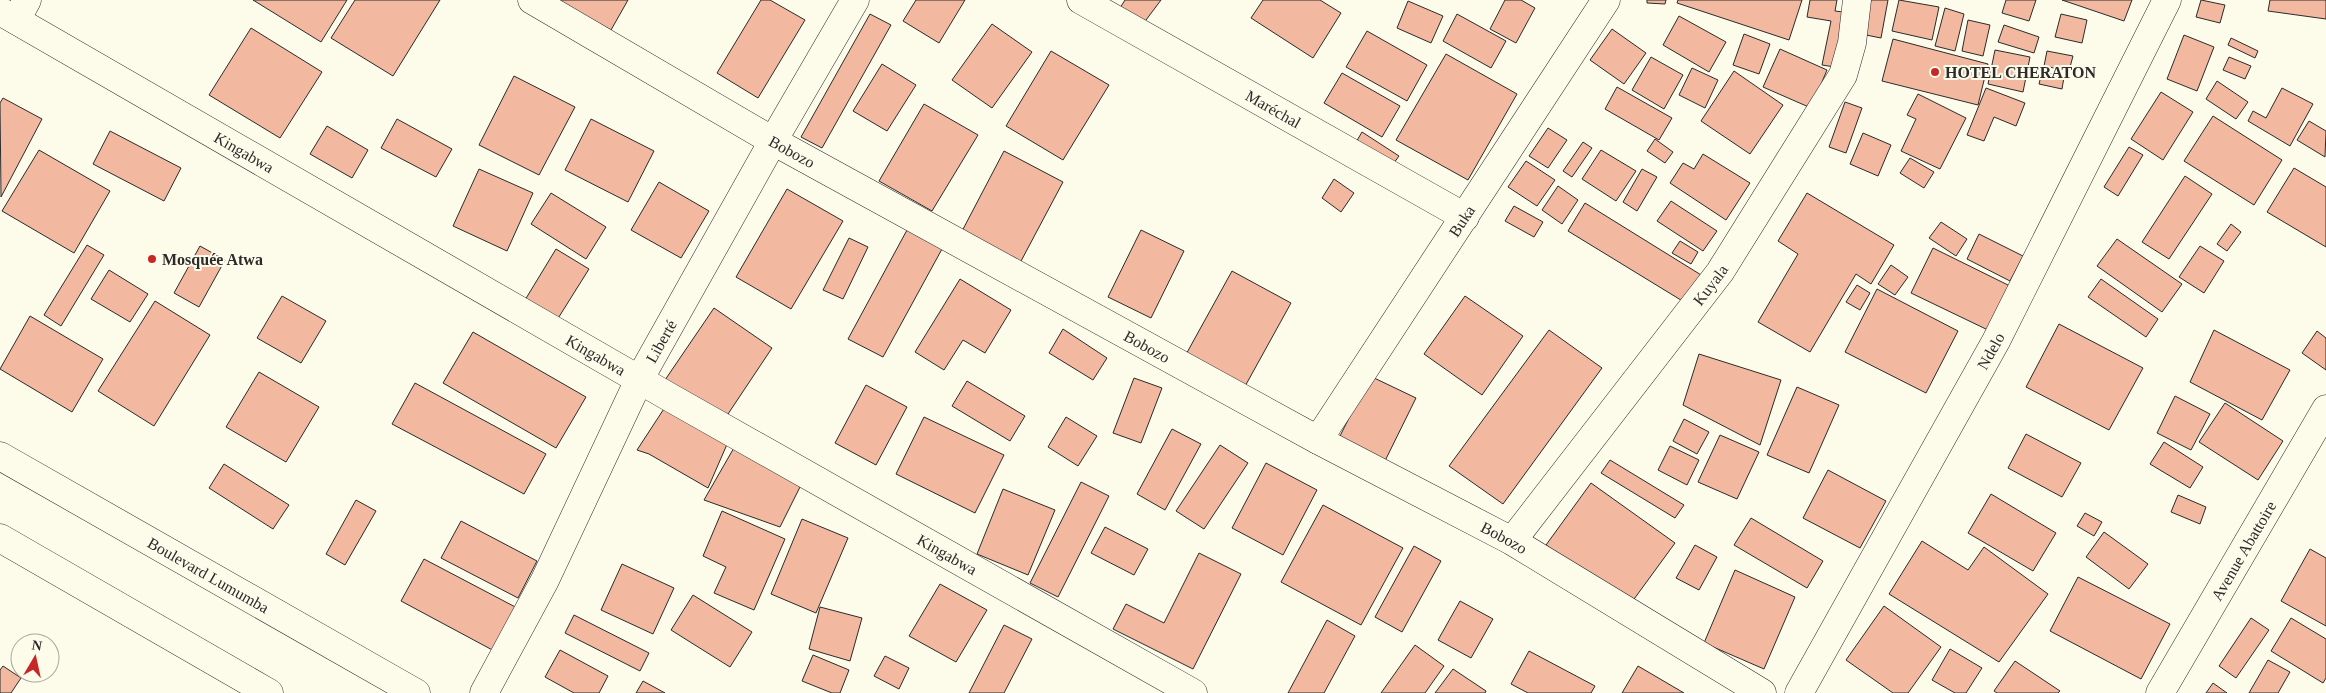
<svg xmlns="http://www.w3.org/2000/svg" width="2326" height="693" viewBox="0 0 2326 693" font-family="'Times New Roman',serif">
  <rect width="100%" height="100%" fill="#fdfbea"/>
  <g fill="#f2b8a0" stroke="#2b2b2b">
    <path d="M253 0H347L321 42Z"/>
    <path d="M355 0H440L393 76 331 38Z"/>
    <path d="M557 0H628L611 30Z"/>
    <path d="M761 0H770L805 20 758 98 717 73Z"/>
    <path d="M916 0H965L939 43 903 21Z"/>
    <path d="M1125 0H1161L1143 24 1120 8Z"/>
    <path d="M1263 0H1320L1341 13 1313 58 1251 18Z"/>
    <path d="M1505 0H1521L1535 8 1516 43 1490 29Z"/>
    <path d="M1647 0H1666L1665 4 1647 3Z"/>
    <path d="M1678 0H1802L1789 40 1677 3Z"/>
    <path d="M1810 0H1837L1835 11 1851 13 1841 68 1822 65 1831 21 1807 17Z"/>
    <path d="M1868 0H1888L1881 38 1861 34Z"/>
    <path d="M1899 0 1939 7 1932 40 1892 31Z"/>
    <path d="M2006 0H2036L2029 21 2002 13Z"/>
    <path d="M2062 0H2132L2124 21Z"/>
    <path d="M2201 0 2225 5 2220 23 2196 17Z"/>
    <path d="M2270 0H2326V19L2268 11Z"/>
    <path d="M1408 1 1443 16 1431 43 1397 28Z"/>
    <path d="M1945 8 1964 14 1955 51 1935 46Z"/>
    <path d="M870 14 891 25 822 148 801 137Z"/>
    <path d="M1457 14 1506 41 1491 68 1443 41Z"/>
    <path d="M2061 14 2087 20 2082 43 2055 37Z"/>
    <path d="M1679 16 1726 42 1709 72 1663 45Z"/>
    <path d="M1968 20 1990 25 1983 56 1962 51Z"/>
    <path d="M992 24 1032 52 992 108 952 80Z"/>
    <path d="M2004 25 2039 37 2034 53 1998 42Z"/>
    <path d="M251 28 322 72 280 138 209 95Z"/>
    <path d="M1612 29 1646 53 1624 84 1590 60Z"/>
    <path d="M1367 31 1427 65 1407 101 1346 67Z"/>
    <path d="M1744 34 1770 44 1759 74 1733 65Z"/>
    <path d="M2184 35 2214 47 2197 91 2167 79Z"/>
    <path d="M2231 38 2258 51 2255 58 2228 45Z"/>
    <path d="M1893 39 1988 64 1978 105 1882 81Z"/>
    <path d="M1780 49 1827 70 1811 108 1763 87Z"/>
    <path d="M1995 50 2030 57 2023 92 1988 84Z"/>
    <path d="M1051 51 1109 85 1063 160 1006 126Z"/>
    <path d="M2047 51 2073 56 2069 71 2044 66Z"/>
    <path d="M1446 54 1517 94 1468 180 1396 140Z"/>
    <path d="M1651 57 1683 75 1664 109 1632 90Z"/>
    <path d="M2229 57 2251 66 2245 79 2223 70Z"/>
    <path d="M882 64 916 85 887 131 853 111Z"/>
    <path d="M1692 68 1718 80 1705 108 1679 95Z"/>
    <path d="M1734 71 1783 105 1750 154 1701 121Z"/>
    <path d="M2042 72 2064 77 2062 89 2039 84Z"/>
    <path d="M1342 73 1400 106 1382 137 1324 103Z"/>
    <path d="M514 76 575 107 539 175 479 145Z"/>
    <path d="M2217 81 2248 102 2236 119 2206 99Z"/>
    <path d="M1617 87 1672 118 1659 140 1605 109Z"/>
    <path d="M1986 88 2025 103 2016 126 1994 117 1984 141 1967 135Z"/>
    <path d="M2282 88 2313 104 2290 146 2248 121 2253 111 2266 118Z"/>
    <path d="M2161 92 2193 112 2163 160 2131 139Z"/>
    <path d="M1918 94 1966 118 1940 169 1901 151 1916 119 1907 115Z"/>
    <path d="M3 98 42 119 1 197 0 103Z"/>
    <path d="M1845 102 1862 108 1846 153 1829 147Z"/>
    <path d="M924 104 978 135 932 211 879 181Z"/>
    <path d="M2213 116 2282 160 2254 205 2184 161Z"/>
    <path d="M397 119 452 149 436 177 381 148Z"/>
    <path d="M591 119 654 151 628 202 565 170Z"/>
    <path d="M2309 121 2326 131 2325 157 2297 140Z"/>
    <path d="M327 126 368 150 352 178 310 154Z"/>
    <path d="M1548 128 1567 140 1548 168 1529 156Z"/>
    <path d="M110 131 181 168 164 201 93 164Z"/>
    <path d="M1362 132 1399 156 1391 167 1355 144Z"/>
    <path d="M1863 133 1891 145 1878 176 1850 164Z"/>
    <path d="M1655 139 1673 152 1665 163 1647 151Z"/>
    <path d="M1583 142 1592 148 1572 177 1563 171Z"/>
    <path d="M2129 147 2143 155 2118 196 2104 187Z"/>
    <path d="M39 150 110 191 74 253 2 211Z"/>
    <path d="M1601 150 1636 171 1616 201 1582 179Z"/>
    <path d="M1004 151 1063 182 1020 263 961 233Z"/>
    <path d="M1703 154 1750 183 1726 220 1670 183 1683 163 1694 169Z"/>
    <path d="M1910 158 1934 172 1924 188 1900 173Z"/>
    <path d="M1526 161 1555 180 1537 206 1508 187Z"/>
    <path d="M2294 168 2326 187V247L2267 212Z"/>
    <path d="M479 169 533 193 507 251 453 226Z"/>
    <path d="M1642 169 1657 177 1637 211 1623 202Z"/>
    <path d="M2185 176 2212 194 2169 259 2142 242Z"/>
    <path d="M1334 179 1354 193 1341 212 1322 198Z"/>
    <path d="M659 182 709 211 681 258 631 230Z"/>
    <path d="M1558 186 1578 200 1562 224 1542 210Z"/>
    <path d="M787 189 843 221 791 309 736 277Z"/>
    <path d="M551 193 606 227 586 259 531 224Z"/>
    <path d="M1807 193 1894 245 1871 284 1856 274 1810 352 1758 322 1798 254 1778 241Z"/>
    <path d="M1671 201 1717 231 1703 251 1657 221Z"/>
    <path d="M1585 203 1706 278 1689 305 1568 231Z"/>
    <path d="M1514 206 1543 222 1534 237 1505 221Z"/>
    <path d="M1941 222 1967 239 1956 256 1929 238Z"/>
    <path d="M2231 224 2241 232 2227 251 2217 244Z"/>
    <path d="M907 230 942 249 883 357 848 339Z"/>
    <path d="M1141 230 1184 251 1151 318 1108 297Z"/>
    <path d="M1979 234 2023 256 2010 281 1967 259Z"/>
    <path d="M849 238 868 247 843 299 823 290Z"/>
    <path d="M2117 239 2182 284 2162 312 2097 266Z"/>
    <path d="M1680 241 1698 252 1691 264 1672 253Z"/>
    <path d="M87 245 104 255 61 326 44 315Z"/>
    <path d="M200 246 225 260 199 307 174 293Z"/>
    <path d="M2200 246 2224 261 2204 293 2179 277Z"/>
    <path d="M1933 248 2012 287 1990 331 1911 293Z"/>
    <path d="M556 249 589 269 557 320 525 300Z"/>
    <path d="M1891 265 1908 277 1895 295 1878 284Z"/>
    <path d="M109 270 148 294 130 322 91 299Z"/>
    <path d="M1232 271 1291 303 1243 390 1184 358Z"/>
    <path d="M960 279 1011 310 985 353 963 340 944 370 915 352Z"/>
    <path d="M2101 279 2158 319 2146 337 2088 297Z"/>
    <path d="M1857 285 1870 293 1860 310 1846 302Z"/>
    <path d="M1877 289 1958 331 1926 393 1845 352Z"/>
    <path d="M282 296 326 321 301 363 257 338Z"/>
    <path d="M1465 296 1523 336 1482 395 1424 354Z"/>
    <path d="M155 301 210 335 154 426 98 391Z"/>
    <path d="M714 308 772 348 724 420 665 380Z"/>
    <path d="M30 316 103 359 72 412 0 369Z"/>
    <path d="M2059 324 2143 368 2109 430 2026 387Z"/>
    <path d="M1063 329 1107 358 1093 380 1049 353Z"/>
    <path d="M1549 330 1602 368 1503 504 1449 466Z"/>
    <path d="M2214 330 2290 370 2262 420 2190 382Z"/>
    <path d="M2317 331 2326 338V370L2302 353Z"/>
    <path d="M473 332 586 397 556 448 443 383Z"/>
    <path d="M1699 354 1781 380 1760 445 1683 405Z"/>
    <path d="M259 372 319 407 286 462 226 427Z"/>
    <path d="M1370 376 1416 398 1381 469 1335 446Z"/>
    <path d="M1134 378 1162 388 1141 443 1113 433Z"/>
    <path d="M967 381 1025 416 1010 441 952 406Z"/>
    <path d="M415 383 546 454 524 494 392 424Z"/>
    <path d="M866 385 907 407 876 465 835 443Z"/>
    <path d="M1797 387 1839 405 1809 473 1767 455Z"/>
    <path d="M2175 396 2210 414 2191 450 2157 433Z"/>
    <path d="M671 398 728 442 708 488 649 454 637 450Z"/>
    <path d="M2225 403 2283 441 2258 480 2199 442Z"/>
    <path d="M924 417 1004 455 975 513 896 474Z"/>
    <path d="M1066 417 1097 436 1078 466 1048 447Z"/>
    <path d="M1684 419 1709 432 1697 454 1673 441Z"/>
    <path d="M1172 429 1201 444 1165 510 1137 494Z"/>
    <path d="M2026 434 2081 463 2062 497 2008 468Z"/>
    <path d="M1720 435 1759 452 1737 499 1698 482Z"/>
    <path d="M2164 442 2203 467 2190 488 2150 464Z"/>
    <path d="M1220 445 1248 463 1204 529 1176 511Z"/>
    <path d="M735 446 803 481 780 527 704 500Z"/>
    <path d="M1670 446 1699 460 1687 485 1658 470Z"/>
    <path d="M1610 460 1684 505 1675 518 1601 473Z"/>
    <path d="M1266 463 1317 490 1283 555 1232 528Z"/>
    <path d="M224 464 289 505 273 529 209 488Z"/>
    <path d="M1828 470 1886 501 1860 548 1803 518Z"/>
    <path d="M1081 482 1109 496 1058 597 1030 583Z"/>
    <path d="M1591 483 1675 543 1629 606 1546 545Z"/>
    <path d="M1003 489 1055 510 1028 575 977 554Z"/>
    <path d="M1991 494 2056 533 2033 571 1968 533Z"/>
    <path d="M2178 495 2206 507 2200 524 2171 512Z"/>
    <path d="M356 500 376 511 345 565 326 554Z"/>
    <path d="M1323 505 1403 548 1361 625 1281 582Z"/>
    <path d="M722 511 785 539 754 610 714 593 726 567 703 556Z"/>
    <path d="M2085 513 2102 522 2094 536 2077 526Z"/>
    <path d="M1751 518 1823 561 1807 588 1734 545Z"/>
    <path d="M802 519 848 538 816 613 771 594Z"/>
    <path d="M461 521 537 561 518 598 441 558Z"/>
    <path d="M1105 527 1148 549 1134 575 1091 553Z"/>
    <path d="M2104 532 2148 564 2129 589 2086 557Z"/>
    <path d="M1922 541 1968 570 1984 547 2048 594 1999 662 1889 594Z"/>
    <path d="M1695 545 1717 557 1699 590 1676 578Z"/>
    <path d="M1414 546 1441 561 1402 632 1375 617Z"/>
    <path d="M2310 549 2326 558V626L2281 601Z"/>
    <path d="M1199 553 1241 574 1193 669 1113 629 1126 604 1164 623Z"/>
    <path d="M424 559 521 610 498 653 401 601Z"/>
    <path d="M622 564 674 588 653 634 601 610Z"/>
    <path d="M1735 570 1795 597 1764 669 1704 643Z"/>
    <path d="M2078 577 2170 624 2141 679 2050 631Z"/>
    <path d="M940 584 987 610 956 662 909 636Z"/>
    <path d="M693 595 752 632 730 667 671 630Z"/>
    <path d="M1460 601 1493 619 1471 658 1438 640Z"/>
    <path d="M1884 606 1941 647 1908 693H1893L1846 660Z"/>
    <path d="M820 607 862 618 850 661 809 649Z"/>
    <path d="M574 615 649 653 640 671 565 633Z"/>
    <path d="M2251 618 2269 630 2236 678 2219 666Z"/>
    <path d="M2291 618 2326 639V678L2323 683 2271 651Z"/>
    <path d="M1327 620 1355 636 1324 693H1288Z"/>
    <path d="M1004 625 1032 639 1004 693H969Z"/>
    <path d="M1415 645 1444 666 1425 693H1381Z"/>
    <path d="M1950 649 1982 668 1966 693H1955L1932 680Z"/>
    <path d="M560 650 608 676 599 693H574L545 677Z"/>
    <path d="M1529 651 1595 686 1591 693H1528L1511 684Z"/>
    <path d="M813 655 849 670 840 693H832L802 681Z"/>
    <path d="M885 656 909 668 899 689 874 676Z"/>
    <path d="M2268 660 2290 672 2278 693H2249Z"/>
    <path d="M2015 661 2060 691 2058 693H1997L1994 691Z"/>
    <path d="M3 666 21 678 11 693H0V670Z"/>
    <path d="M1638 666 1684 693H1622Z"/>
    <path d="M1453 669 1486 691 1485 693H1435Z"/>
    <path d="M643 681 665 693H636Z"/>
    <path d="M2213 683 2227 693H2206Z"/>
  </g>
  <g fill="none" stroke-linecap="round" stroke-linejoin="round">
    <defs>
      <g id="minor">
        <path id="s1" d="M532 0 773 141 1318 440 1512 541 1762 693"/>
        <path id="s2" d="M1081 0 1465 217"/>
        <path id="s3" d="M0 11 671 398 1193 693"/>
        <path d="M16 20 27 0"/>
        <path id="s4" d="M1318 440 1606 0"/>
        <path id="s5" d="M1512 541 1720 272 1843 75 1852 43 1857 0"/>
        <path id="s6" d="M484 693 545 580 639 380 773 141 855 0"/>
        <path id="s7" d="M1799 693 1996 341 2167 0"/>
        <path id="s8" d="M2160 693 2326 409"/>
      </g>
      <g id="highway">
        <path id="s9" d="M0 456 416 693"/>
        <path d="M0 538 269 693"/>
      </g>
    </defs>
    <use href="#minor" stroke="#2b2b2b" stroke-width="29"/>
    <use href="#highway" stroke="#2b2b2b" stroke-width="29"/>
    <use href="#minor" stroke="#fdfbea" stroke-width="28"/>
    <use href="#highway" stroke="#fdfbea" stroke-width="28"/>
  </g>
  <g fill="#c62828" stroke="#fdfbea" stroke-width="2">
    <circle cx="1935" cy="72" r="5"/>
    <circle cx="152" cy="259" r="5"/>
  </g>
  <g text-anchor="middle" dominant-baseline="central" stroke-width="4" stroke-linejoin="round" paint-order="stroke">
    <g font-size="16" font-weight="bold" fill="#2b2b2b" stroke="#fdfbea" text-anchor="start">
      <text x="1945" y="72">HOTEL CHERATON</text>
      <text x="162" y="259">Mosquée Atwa</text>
    </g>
    <g font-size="16" fill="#2b2b2b" stroke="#fdfbea">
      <text stroke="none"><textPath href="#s2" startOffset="221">Maréchal</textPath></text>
      <text stroke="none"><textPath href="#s1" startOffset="301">Bobozo</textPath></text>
      <text stroke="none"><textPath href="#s3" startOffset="282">Kingabwa</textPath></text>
      <text stroke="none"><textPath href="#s4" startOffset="262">Buka</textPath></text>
      <text stroke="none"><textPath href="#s5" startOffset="324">Kuyala</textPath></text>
      <text stroke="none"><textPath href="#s6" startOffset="394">Liberté</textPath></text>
      <text stroke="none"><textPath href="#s1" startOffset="706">Bobozo</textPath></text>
      <text stroke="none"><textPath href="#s7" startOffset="392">Ndelo</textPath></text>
      <text stroke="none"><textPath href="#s3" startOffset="688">Kingabwa</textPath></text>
      <text stroke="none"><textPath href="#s1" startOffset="1111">Bobozo</textPath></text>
      <text stroke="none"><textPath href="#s8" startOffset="165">Avenue Abattoire</textPath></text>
      <text stroke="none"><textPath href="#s3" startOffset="1092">Kingabwa</textPath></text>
      <text stroke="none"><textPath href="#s9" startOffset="240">Boulevard Lumumba</textPath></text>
    </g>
  </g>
  <g transform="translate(35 658) rotate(9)"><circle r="24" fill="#fdfbea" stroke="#a9a89e"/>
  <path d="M0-4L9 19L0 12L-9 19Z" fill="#c62828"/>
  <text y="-8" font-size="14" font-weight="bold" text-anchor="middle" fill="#2b2b2b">N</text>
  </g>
</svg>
